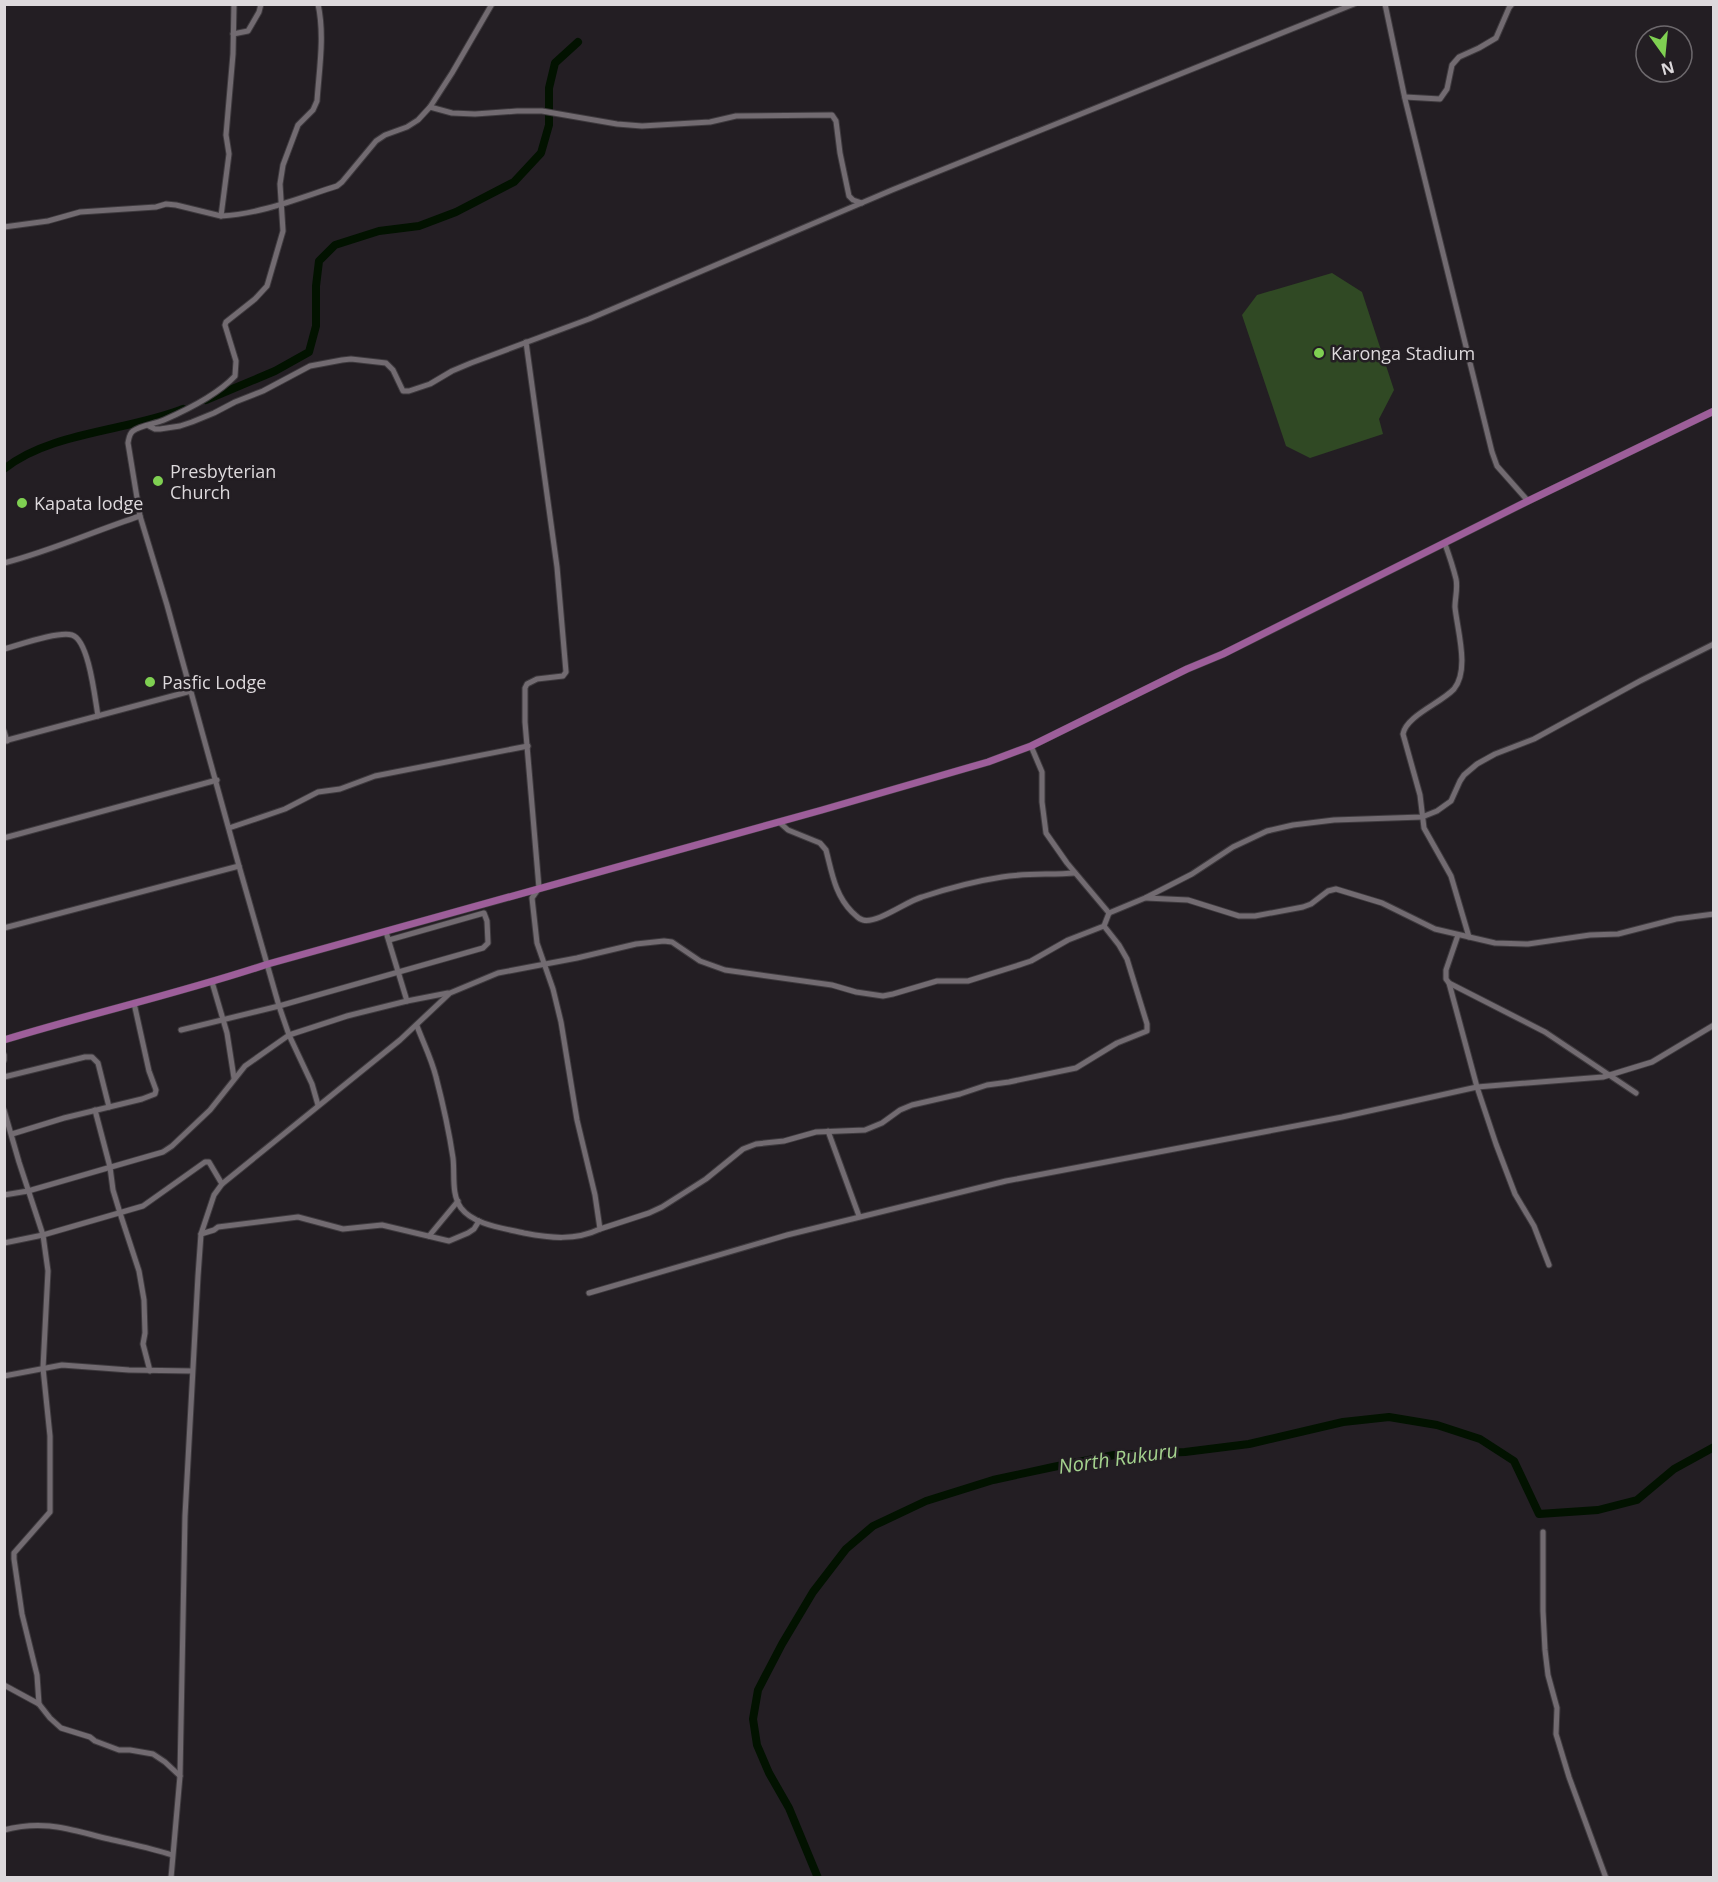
<svg xmlns="http://www.w3.org/2000/svg" width="1718" height="1882" viewBox="0 0 1718 1882" font-family="'Open Sans',sans-serif">
  <rect width="100%" height="100%" fill="#231e23"/>
  <path fill="#304924" d="M1332 273 1362 292 1394 390 1379 419 1383 434 1310 458 1286 446 1242 315 1257 295Z"/>
  <g fill="none" stroke-linecap="round" stroke-linejoin="round">
    <g stroke="#021200" stroke-width="8">
      <path d="M206 400 275 371 309 352 316 326V286L319 261 335 245 379 231 419 226 456 212 514 182 541 153 549 125V88L555 63 578 42"/>
      <path d="M4 469C49 432 128 431 183 409"/>
      <path d="M818 1878 789 1808 769 1773 757 1745 753 1719 758 1690 782 1644 813 1592 846 1549 873 1526 926 1501 993 1480 1053 1467 1114 1455 1185 1452 1249 1444 1343 1422 1389 1417 1437 1425 1480 1439 1514 1461 1539 1514 1598 1510 1637 1500 1674 1469 1714 1447"/>
    </g>
    <defs>
      <g id="minor">
        <path d="M318 4C325 36 319 70 317 101L313 110 298 125 283 165 280 184 283 231 267 286 255 299 226 322 225 325 236 361 235 376C217 395 189 409 164 420 155 424 141 425 133 431 129 434 129 438 128 443L140 516 167 605 239 866 279 1006 289 1035 312 1084 318 1105"/>
        <path d="M1385 4 1405 99 1492 452 1497 466 1528 501"/>
        <path d="M233 34 248 31 259 12 261 4"/>
        <path d="M1405 97 1440 99 1447 89 1452 65 1459 57 1479 48 1496 38 1509 8 1512 4"/>
        <path d="M430 107 452 113 475 114 517 111H542L617 124 642 126 710 122 736 116 832 115 836 121 840 153 849 196 853 200 862 203"/>
        <path d="M221 216C261 214 299 198 337 186L342 182 376 141 385 135 407 127 418 120 430 107 452 73 492 4"/>
        <path d="M4 227 48 221 80 212 156 207 166 204 176 205 221 216 229 154 226 135 233 54 234 4"/>
        <path d="M526 342 557 567 566 672 563 676 537 679 527 684 525 688V722L539 888 532 898 537 943 553 989 561 1022 577 1120 595 1195 600 1229 649 1213 662 1207 706 1179 743 1149 756 1144 784 1141 816 1132 865 1130 882 1123 900 1110 912 1105 960 1094 987 1085 1009 1082 1076 1068 1117 1043 1147 1031V1024L1127 959 1119 945 1104 926"/>
        <path d="M149 426 155 429H160L180 426 192 422 214 413 235 402 263 391 310 366 342 360 351 359 386 363 393 370 403 391H409L430 384 452 371 471 363 589 319 892 190 1354 4"/>
        <path d="M1445 544C1449 555 1453 567 1456 579 1458 588 1455 598 1455 607 1457 629 1470 670 1454 689 1441 703 1406 716 1403 734L1420 795 1424 828 1451 876 1469 937"/>
        <path d="M4 563C51 551 94 531 140 516"/>
        <path d="M4 649C19 645 58 631 72 635 89 640 95 699 98 716"/>
        <path d="M4 731 7 741"/>
        <path d="M4 741 191 691"/>
        <path d="M1031 746 1042 772V802L1046 833 1067 863 1109 913"/>
        <path d="M779 822 788 830 820 843 826 850C832 873 835 895 852 912 856 915 858 919 863 920 877 924 907 901 922 897 946 889 976 881 1002 877 1026 873 1051 875 1075 873"/>
        <path d="M229 828 285 809 318 792 340 789 375 776 528 746"/>
        <path d="M4 838 217 780"/>
        <path d="M1146 898 1188 900 1239 916H1255L1303 907 1311 904 1328 891 1336 889 1382 903 1435 929 1495 943 1528 944 1590 935 1618 934 1676 919 1714 914"/>
        <path d="M1109 913 1145 898 1192 874 1233 847 1267 831 1293 825 1334 820 1422 817 1437 811 1451 801 1460 781 1464 775 1477 764 1495 754 1534 739 1640 681 1714 644"/>
        <path d="M4 928 239 866"/>
        <path d="M386 932 407 1001"/>
        <path d="M1458 935 1446 970V979L1449 983 1545 1032 1636 1093"/>
        <path d="M212 982 227 1033 234 1078"/>
        <path d="M1449 983 1477 1087 1496 1144 1515 1194 1534 1226 1549 1265"/>
        <path d="M417 1026C423 1042 432 1060 436 1077 443 1104 449 1131 453 1158 455 1175 451 1194 461 1208 474 1225 503 1228 524 1233 550 1238 575 1241 600 1229"/>
        <path d="M181 1030 279 1006 483 948 488 943 487 921 484 913 389 940"/>
        <path d="M4 1055V1060"/>
        <path d="M4 1077 85 1057H92L98 1063 109 1107"/>
        <path d="M4 1110 19 1162 43 1235 48 1271 43 1368 50 1436V1512L14 1553V1559L22 1614 37 1675 39 1704"/>
        <path d="M95 1110 110 1167 113 1190 120 1213 139 1271 144 1300 145 1333 143 1344 150 1371"/>
        <path d="M828 1131 859 1216"/>
        <path d="M12 1134 64 1118 142 1099 155 1094 156 1090 149 1071 134 1003"/>
        <path d="M4 1195 28 1191 163 1152 172 1146 210 1110 245 1066 289 1035 347 1016 407 1001 448 993"/>
        <path d="M201 1234 214 1230 218 1227 298 1217 343 1229 382 1225 449 1241 468 1233 474 1229 479 1221"/>
        <path d="M429 1236 458 1201"/>
        <path d="M4 1243 43 1235 143 1206 205 1162H209L222 1184"/>
        <path d="M589 1293 787 1235 1006 1181 1342 1117 1477 1087 1603 1077 1652 1062 1714 1025"/>
        <path d="M4 1376 62 1365 129 1370 192 1371"/>
        <path d="M1543 1532V1611L1545 1650 1548 1675 1557 1708 1556 1734 1569 1777 1606 1878"/>
        <path d="M4 1685 39 1704 50 1718 61 1728 90 1737 95 1741 119 1750H130L153 1754 165 1762 180 1776"/>
        <path d="M4 1830C45 1819 71 1830 109 1839 130 1844 151 1848 172 1855"/>
        <path d="M171 1878 180 1776 185 1516 198 1276 201 1234 214 1195 222 1184 400 1040 450 993 498 973 577 958 636 944 664 941 672 942 700 961 725 970 832 985 856 992 883 996 893 994 937 981H968L1019 965 1031 961 1068 940 1104 926 1109 913"/>
      </g>
      <path id="major" d="M4 1040C92 1013 181 993 268 964L822 810 988 762 1031 746 1187 669 1223 654 1528 501 1714 411"/>
    </defs>
    <use href="#minor" stroke="#3e3a3e" stroke-width="7"/>
    <use href="#major" stroke="#3e3a3e" stroke-width="8"/>
    <use href="#minor" stroke="#726b71" stroke-width="5"/>
    <use href="#major" stroke="#9d5e9a" stroke-width="7"/>
  </g>
  <g fill="#7fd052" stroke="#231e23" stroke-width="2">
    <circle cx="1319" cy="353" r="6"/>
    <circle cx="158" cy="481" r="6"/>
    <circle cx="22" cy="503" r="6"/>
    <circle cx="150" cy="682" r="6"/>
  </g>
  <g text-anchor="middle" dominant-baseline="central" stroke-width="5" stroke-linejoin="round" paint-order="stroke">
    <g font-size="18" fill="#ddd9dc" stroke="#231e23" text-anchor="start">
      <text x="1331" y="353">Karonga Stadium</text>
      <text x="170" y="471">Presbyterian<tspan x="170" dy="21">Church</tspan></text>
      <text x="34" y="503">Kapata lodge</text>
      <text x="162" y="682">Pasfic Lodge</text>
    </g>
    <g font-size="20" font-style="italic" fill="#a4d28e" stroke="#231e23">
      <text transform="translate(1118 1458) rotate(-8)">North Rukuru</text>
    </g>
  </g>
  <rect width="1718" height="1882" fill="none" stroke="#ddd9dc" stroke-width="12"/>
  <g transform="translate(1664 54) rotate(165)"><circle r="28" fill="#231e23" stroke="#6d696d" stroke-width="1.5"/>
  <path d="M0-4.5L10 22L0 15L-10 22Z" fill="#7fd052"/>
  <text y="-9" font-size="16" font-weight="bold" text-anchor="middle" fill="#ddd9dc">N</text>
  </g>
</svg>
